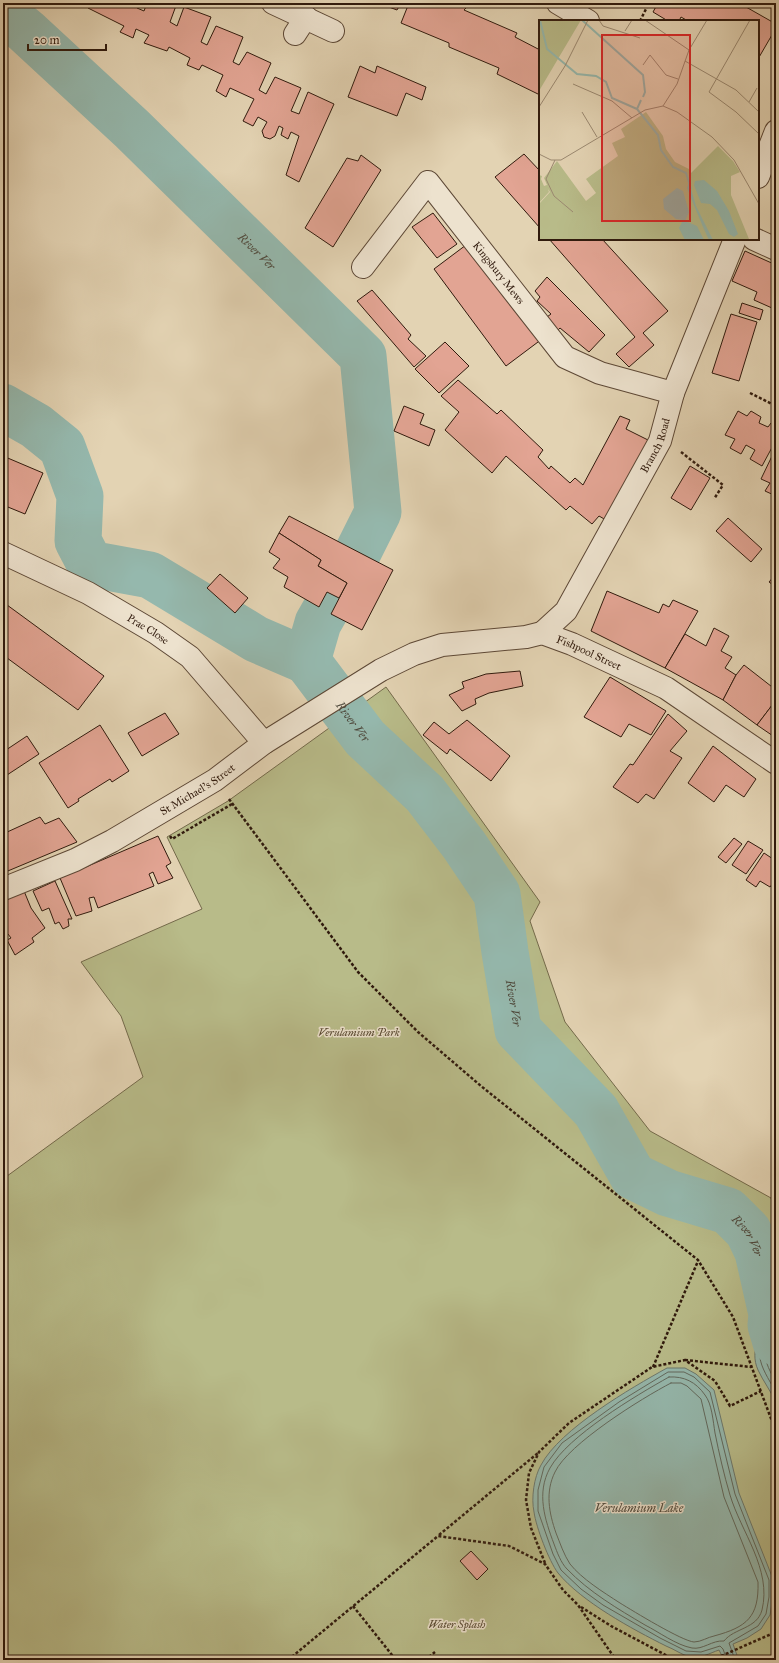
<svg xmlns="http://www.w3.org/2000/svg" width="779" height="1663" viewBox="0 0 779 1663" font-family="'IM FELL Great Primer',serif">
  <rect width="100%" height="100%" fill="#e3d3b3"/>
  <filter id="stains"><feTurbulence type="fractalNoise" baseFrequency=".005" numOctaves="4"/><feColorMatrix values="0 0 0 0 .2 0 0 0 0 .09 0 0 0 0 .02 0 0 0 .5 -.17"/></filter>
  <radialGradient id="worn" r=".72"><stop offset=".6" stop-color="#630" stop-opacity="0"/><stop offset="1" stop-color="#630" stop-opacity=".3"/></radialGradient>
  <path fill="#b8bb89" stroke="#746a4b" d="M386 687 540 902 530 921 565 1022 650 1131 771 1198 776 1216V1660H3V1179L143 1077 121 1016 81 962 202 909 167 837 228 801Z"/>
  <g fill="#95b8ad" stroke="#6d796d">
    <path d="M772 1314 776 1318V1403C771 1391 763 1381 758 1370 749 1350 761 1331 772 1314Z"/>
    <path d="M667 1368H685L696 1374 714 1390 739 1493 773 1579V1597L770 1615 761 1629 747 1638 733 1644 738 1658 741 1660H724L719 1650C710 1653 700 1659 690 1657 682 1655 674 1649 666 1646 632 1629 582 1602 558 1573 549 1561 536 1527 534 1512 531 1498 534 1477 541 1465 560 1429 631 1388 667 1368Z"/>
  </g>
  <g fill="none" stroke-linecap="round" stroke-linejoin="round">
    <g stroke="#62695d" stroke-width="1">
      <path d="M776 1321H773C751 1352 759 1363 776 1392"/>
      <path d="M776 1326C758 1345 764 1362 776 1382"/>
      <path d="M669 1377C684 1376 696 1382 705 1395 712 1404 713 1421 715 1433 719 1453 724 1475 730 1495 741 1532 772 1569 762 1610 757 1629 734 1628 724 1641 712 1640 703 1650 692 1648 676 1645 659 1632 645 1625 618 1609 589 1592 567 1569 561 1563 557 1552 554 1544 545 1520 536 1493 550 1468 568 1436 635 1396 669 1377Z"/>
      <path d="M671 1383H681L687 1386 701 1399 724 1497 758 1582C759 1617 747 1627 714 1636 708 1637 701 1642 694 1642 682 1641 633 1611 620 1603 603 1592 582 1579 570 1564 564 1555 560 1543 556 1533 549 1513 545 1492 555 1472 568 1444 642 1398 671 1383Z"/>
      <path d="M727 1660 723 1649 720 1646 701 1652 686 1651 660 1638 603 1605 581 1589 561 1570 553 1554 538 1511V1490L544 1467 562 1443 619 1402 668 1372H684L694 1377 710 1392 735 1494 769 1580V1597L766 1614 758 1626 729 1643 735 1660"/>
    </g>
    <g stroke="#95b8ad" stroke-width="47">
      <path id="s1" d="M3 12 26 31 132 129 363 356 378 512 358 552"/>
      <path d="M3 407 36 426 62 447 80 496 78 541 90 564 150 575 256 639 307 661"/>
      <path id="s2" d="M342 581 318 623 307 661 365 738 425 794 464 845 497 894 505 952 518 1030 596 1111 633 1176 668 1193 728 1211 748 1231 758 1252 772 1314 771 1325 776 1342"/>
    </g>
  </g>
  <g fill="#e2a493" stroke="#301a0d">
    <path d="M91 3H139L137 8 144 11 147 3H177L170 22 177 26 184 7 211 17 201 42 207 45 216 26 243 37 233 62 239 65 247 52 271 63 259 90 266 94 275 77 301 88 291 111 299 114 308 92 334 104 299 182 286 175 299 136 291 132 288 139 281 135 283 128 279 126 275 136 270 139 264 137 262 131 267 122 258 117 253 126 243 121 254 99 230 88 226 97 216 91 223 75 202 65 199 70 187 65 190 58 169 47 167 51 144 43 149 35 136 29 133 38 120 32 124 26 88 8Z"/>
    <path d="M378 3H401L397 10Z"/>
    <path d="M409 3H456L466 8 464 10 517 33 515 37 540 50V95L497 74 499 68 449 47V43L401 23Z"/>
    <path d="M658 3H739L776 24V28L758 59V21H688L681 17 679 21H668L653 12Z"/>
    <path d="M360 66 375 73 377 66 426 87 422 100 406 93 397 116 348 97Z"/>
    <path d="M524 154 540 171V228L495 177Z"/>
    <path d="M361 155 381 170 333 247 305 228 347 158 358 161Z"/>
    <path d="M433 213 457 244 437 258 412 227Z"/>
    <path d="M549 239H602L668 311 643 333 654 345 629 367 616 354 635 337Z"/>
    <path d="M470 242 542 339 506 366 434 269Z"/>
    <path d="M745 251 776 265V300L772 308 754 300 757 292 732 281Z"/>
    <path d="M547 277 605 335 589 352 560 328 554 334 543 320 551 314 537 301 540 297 535 291Z"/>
    <path d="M372 290 411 335 408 339 426 356 414 367 357 301Z"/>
    <path d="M742 303 763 310 760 320 739 313Z"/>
    <path d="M731 314 757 322 739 381 712 373Z"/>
    <path d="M445 342 469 366 439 393 415 369Z"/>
    <path d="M458 380 497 414 501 410 543 450 538 457 549 469 551 466 570 483 575 478 583 485 620 416 630 420 626 429 652 442 606 520 599 516 592 524 570 506 566 510 506 456 492 473 445 430 459 412 441 396Z"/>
    <path d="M404 406 424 414 420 424 435 430 429 446 394 431Z"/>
    <path d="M738 411 747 416 751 411 761 417 759 423 768 427 771 423 776 426V440L762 466 750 459 755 450 746 445 741 454 730 448 735 439 725 435Z"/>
    <path d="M773 454 776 456V496L765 491 770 483 761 479Z"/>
    <path d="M3 456 43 473 25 514 3 505Z"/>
    <path d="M690 466 710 478 691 510 671 498Z"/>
    <path d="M289 516 393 570 362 630 331 614 347 583 318 566 321 560 279 533Z"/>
    <path d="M728 518 762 549 751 562 716 531Z"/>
    <path d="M279 533 321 560 318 566 347 583 339 598 327 592 319 607 284 587 288 577 273 568 280 559 269 552Z"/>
    <path d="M220 574 248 598 235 613 207 588Z"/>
    <path d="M776 574V587L769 582Z"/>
    <path d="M607 591 659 613 663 604 669 607 673 600 698 611 665 668 591 631Z"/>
    <path d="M3 602 104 676 78 710 3 655Z"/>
    <path d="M714 628 729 636 721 651 732 657 725 668 736 675 723 700 665 668 685 634 706 646Z"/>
    <path d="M744 665 776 690V700L757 725 723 700 736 675Z"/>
    <path d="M520 671 523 686 489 693 475 699 476 704 462 711 449 695 464 688 462 682 486 674Z"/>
    <path d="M610 677 666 711 651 735 629 724 621 737 584 717Z"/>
    <path d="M776 700V738L757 725Z"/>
    <path d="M165 713 179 734 142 756 128 733Z"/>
    <path d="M668 714 687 731 670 751 682 758 654 799 646 794 638 803 613 787 630 764 633 765Z"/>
    <path d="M467 720 510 756 491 781 450 749 447 754 423 735 434 722 449 734Z"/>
    <path d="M100 725 129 771 112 782 110 779 78 799 79 801 68 808 39 763Z"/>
    <path d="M27 736 39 754 7 775 3 770V752Z"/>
    <path d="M713 746 756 779 744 797 726 785 714 802 688 783Z"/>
    <path d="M40 817 45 824 59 818 77 842 3 873V828L5 833Z"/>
    <path d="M158 836 171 863 166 866 173 878 158 884 153 872 149 874 154 886 98 908 94 897 89 898 92 911 76 916 60 878Z"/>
    <path d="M734 838 742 844 726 863 718 857Z"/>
    <path d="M748 841 763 850 746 874 732 865Z"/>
    <path d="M764 853 776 861V879L770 887 760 881 756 887 746 880Z"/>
    <path d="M55 881 72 919H68L69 926 63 929 59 922 55 924 49 908 42 911 33 891Z"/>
    <path d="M24 891 31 908 45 928 32 938 34 942 15 955 7 940 11 938 8 934 3 937V900Z"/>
    <path d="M471 1551 488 1569 477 1580 460 1561Z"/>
  </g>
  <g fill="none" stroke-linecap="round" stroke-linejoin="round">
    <defs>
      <g id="minor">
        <path d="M273 3 333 31"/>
        <path d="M558 3 588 21"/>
        <path d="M295 34 306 17"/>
        <path d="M758 177 776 131"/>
        <path d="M754 239 776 249"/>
        <path id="s3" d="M363 267 428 182 565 357 600 373 673 393"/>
        <path id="s4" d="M3 553 88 593 156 633 190 657 264 743"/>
        <path id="s5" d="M542 633 566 611 660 441 673 393 735 239"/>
        <path id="s6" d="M3 889 75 860 112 841 215 780 264 743 381 670 414 654 442 645 526 637 542 633 572 644 666 688 776 763"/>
      </g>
    </defs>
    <use href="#minor" stroke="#5d4836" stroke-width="24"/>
    <g stroke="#301a0d" stroke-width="2.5" stroke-dasharray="3 2" stroke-linecap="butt">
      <path d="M640 21 649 3"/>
      <path d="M750 393 776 406"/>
      <path d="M681 452 723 485 714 499"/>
      <path d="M229 799 358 972 418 1032 481 1086 698 1260 733 1317 776 1432"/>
      <path d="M170 836 172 839 232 804"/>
      <path d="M685 1360 751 1367"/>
      <path d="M653 1367 698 1261"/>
      <path d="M439 1535 538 1453"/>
      <path d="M545 1563 531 1528 526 1500 529 1473 539 1452 569 1423 652 1367 685 1360 715 1381 730 1406 761 1391"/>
      <path d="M353 1606 396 1660"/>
      <path d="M581 1607 611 1626 675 1660"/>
      <path d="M288 1660 438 1536 509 1546 545 1564 563 1590 578 1605 616 1660"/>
      <path d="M425 1660 435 1652"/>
      <path d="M712 1660 776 1632"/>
    </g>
    <use href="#minor" stroke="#ede2ce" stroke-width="22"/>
  </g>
  <g text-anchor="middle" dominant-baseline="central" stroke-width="3" stroke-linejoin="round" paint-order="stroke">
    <g font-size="11" fill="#301a0d" stroke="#ede2ce">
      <text stroke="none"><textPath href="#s3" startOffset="222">Kingsbury Mews</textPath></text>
      <text stroke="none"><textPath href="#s5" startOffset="221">Branch Road</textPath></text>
      <text stroke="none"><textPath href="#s4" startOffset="164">Prae Close</textPath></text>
      <text stroke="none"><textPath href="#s6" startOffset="656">Fishpool Street</textPath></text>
      <text stroke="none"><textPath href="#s6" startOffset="219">St Michael's Street</textPath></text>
    </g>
    <g font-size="11" font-style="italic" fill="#594a32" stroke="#ede2ce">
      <text x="359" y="1032">Verulamium Park</text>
      <text x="457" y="1624">Water Splash</text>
    </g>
    <g font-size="12" font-style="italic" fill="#4e493d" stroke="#ede2ce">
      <text stroke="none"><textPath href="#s1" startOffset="349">River Ver</textPath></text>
      <text stroke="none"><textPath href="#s2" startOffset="164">River Ver</textPath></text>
      <text stroke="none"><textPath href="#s2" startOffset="500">River Ver</textPath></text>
      <text stroke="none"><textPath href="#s2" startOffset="848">River Ver</textPath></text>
      <text x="639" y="1508">Verulamium Lake</text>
    </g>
  </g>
  <g transform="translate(539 20)">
    <rect width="220" height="220" fill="#e3d3b3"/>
    <path d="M0 0H42L0 71ZM107 92 124 116 127 129 136 142 150 149 151 154 179 126 194 141 201 152 192 156V175L210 219 0 220V184L11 172 9 169 10 172 0 183V155L3 156 2 159 5 166 8 165 5 158 18 141 47 181 57 173 47 159 79 136 73 123 86 117 82 109Z" fill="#b8bb89"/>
    <path d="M165 160 178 171 190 191 199 214 195 217 190 214 178 190 171 184 162 183 155 165 156 161ZM150 162 157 186 174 220H170L164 207 148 168ZM138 168 144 171 150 192 146 201 158 206 165 220H146L140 208 144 200 137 199 125 189 124 179Z" fill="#95b8ad"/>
    <path fill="none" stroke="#95b8ad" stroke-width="2" d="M1 0 8 29 38 54 57 56 67 62 73 78 98 89M43 0 104 55 106 72 104 77M102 80 98 89 119 115 122 130 134 147 147 153 152 169"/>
    <path fill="none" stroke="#9b8971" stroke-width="1" d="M60 0 64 6 101 18M106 0 150 30M211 0 170 72 197 92 220 114M86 11 93 0M146 41 197 70 220 92M104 45 111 35 127 55 139 59M34 64 73 81 93 98M210 82 218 68M124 86 138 64 150 30 168 0M0 87 26 46 49 0M43 92 58 117M0 134 12 140H22L106 90 124 86 138 92 173 117 195 140 220 184M16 140 7 159 15 176 34 192"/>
    <path fill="#d62828" fill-opacity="0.15" stroke="#d62828" stroke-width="2" d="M63 15H151V201H63Z"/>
    <rect width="220" height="220" fill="none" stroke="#301a0d" stroke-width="2"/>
  </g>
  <rect width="779" height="1663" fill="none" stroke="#e3d3b3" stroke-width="16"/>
  <rect x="4" y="4" width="771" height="1655" fill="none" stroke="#301a0d" stroke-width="2"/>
  <rect x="8" y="8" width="763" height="1647" fill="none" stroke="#301a0d"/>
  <path d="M28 44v6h78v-6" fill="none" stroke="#301a0d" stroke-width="2"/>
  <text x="34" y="44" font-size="12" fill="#301a0d" stroke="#ede2ce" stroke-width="3" paint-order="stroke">20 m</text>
  <rect width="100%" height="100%" filter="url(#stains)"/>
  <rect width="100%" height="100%" fill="url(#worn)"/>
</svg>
